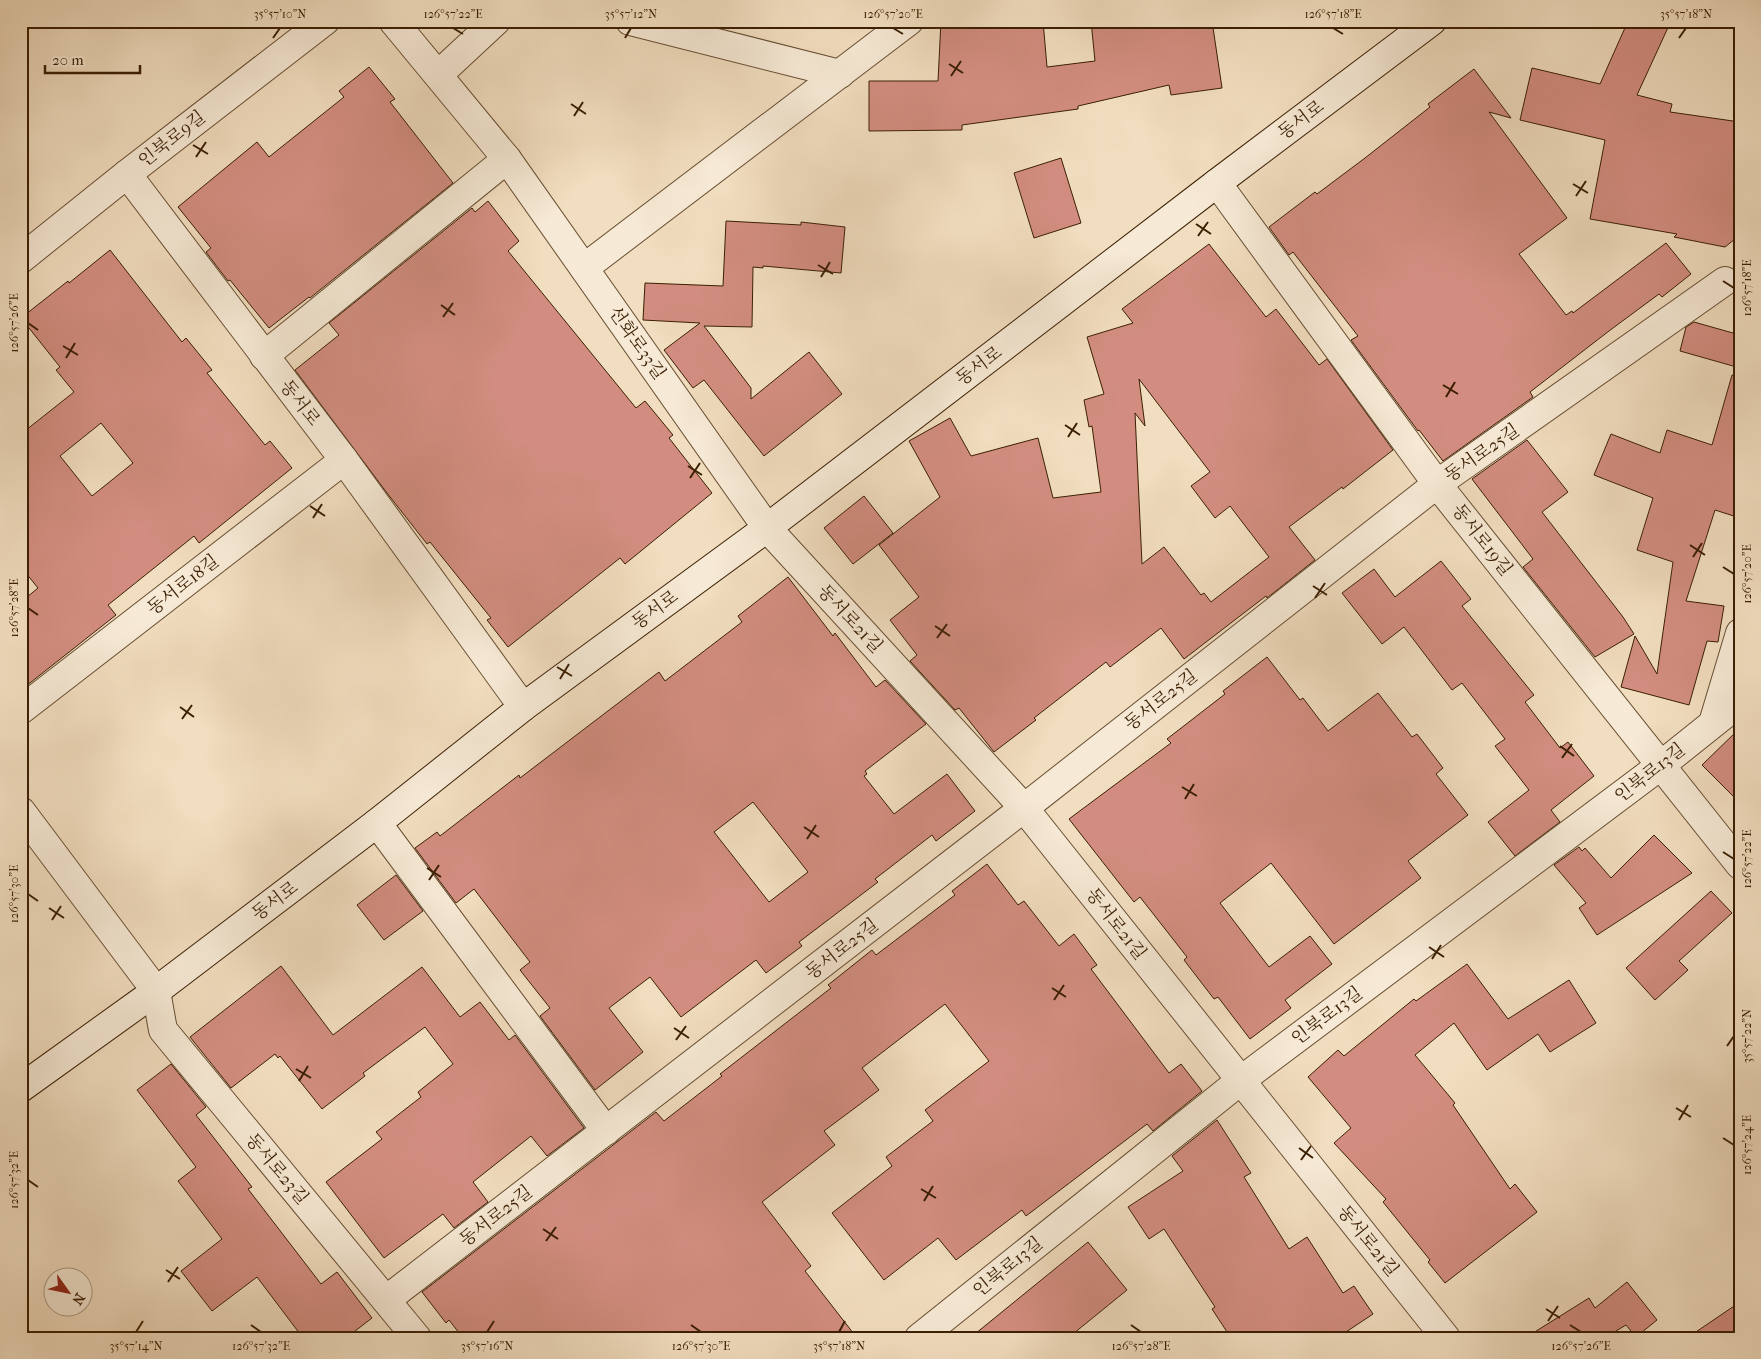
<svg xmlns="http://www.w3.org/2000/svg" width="1761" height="1359" viewBox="0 0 1761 1359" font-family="'IM FELL French Canon','Noto Serif KR',serif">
  <rect width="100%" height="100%" fill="#f1ddbf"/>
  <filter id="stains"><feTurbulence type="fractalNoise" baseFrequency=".004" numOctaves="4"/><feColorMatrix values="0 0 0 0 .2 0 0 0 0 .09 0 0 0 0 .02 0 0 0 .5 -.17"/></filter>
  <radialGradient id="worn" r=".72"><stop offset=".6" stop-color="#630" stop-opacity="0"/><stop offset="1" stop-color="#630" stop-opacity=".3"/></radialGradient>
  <g fill="#d28d80" stroke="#3b1f03" fill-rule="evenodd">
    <path d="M941 21H1043L1047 67 1095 61 1091 21H1212L1222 88 1171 95 1169 85 1078 106V109L962 125V130L869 131V81H938Z"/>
    <path d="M1628 21H1671L1637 95 1672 104 1670 112 1740 122V235L1725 247 1674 237 1677 234 1590 219 1605 140 1520 120 1532 68 1600 84Z"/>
    <path d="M369 67 395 99 390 102 453 183 310 298 309 297 269 328 230 280 228 281 206 252 211 248 178 207 257 142 269 157 344 97 339 91Z"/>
    <path d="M1474 69 1511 118 1489 112 1567 218 1519 254 1566 315 1572 311 1573 313 1666 243 1691 274 1662 297 1659 294 1609 331 1530 392 1533 397 1443 461 1419 430 1418 431 1351 340 1358 336 1293 252 1289 255 1269 227 1315 192 1317 194 1365 158 1430 107 1428 104Z"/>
    <path d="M1061 158 1081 223 1034 238 1014 173Z"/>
    <path d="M488 201 519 241 508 251 636 408 645 401 673 435 669 438 712 493 625 564 620 558 508 647 487 620 491 618 430 542 427 544 387 493 295 370 339 335 329 323 472 208 475 212Z"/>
    <path d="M726 221 801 225V222L845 227 841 273 763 266V268L753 267 752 327 704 326 751 388V399L809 352 842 394 764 456 704 380 693 388 664 350 700 323 643 320 645 283 723 286Z"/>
    <path d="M1209 244 1266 317 1276 309 1319 365 1327 359 1393 450 1343 489 1342 487 1289 527 1315 560 1267 598 1266 596 1184 659 1161 628 1110 667 1106 662 1034 718 1036 720 994 752 959 708 955 710 910 661 917 655 890 620 919 597 879 545 940 497 909 441 950 418 971 456 1038 438 1053 498 1101 492 1092 426 1089 427 1084 400 1104 394 1087 337 1133 323 1122 309ZM1139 379 1210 472 1191 486 1215 518 1230 506 1269 557 1211 602 1204 593 1201 595 1164 547 1142 564 1135 413 1145 426Z"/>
    <path d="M110 250 182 342 186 338 212 370 207 373 265 445 270 441 292 468 199 543 194 536 108 605 116 615 21 690V602L38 588 21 567V434L74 392 56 370 60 367 21 318 68 281 69 283ZM101 423 133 463 92 496 60 456Z"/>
    <path d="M1694 322 1740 335V368L1680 351 1686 327Z"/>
    <path d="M1732 375 1740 376V518L1715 510 1686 601 1724 606 1718 642 1707 641 1689 705 1621 687 1635 636 1657 674 1673 562 1637 550 1653 498 1594 475 1611 434 1660 453 1667 430 1712 445Z"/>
    <path d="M1527 440 1568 492 1542 512 1623 617 1634 634 1595 657 1523 567 1533 559 1472 479Z"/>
    <path d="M864 496 893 533 853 564 824 528Z"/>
    <path d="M1441 561 1471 599 1462 606 1534 695 1525 702 1560 748 1568 742 1594 776 1551 810 1560 822 1515 856 1488 822 1529 790 1495 746 1505 739 1462 683 1452 690 1404 627 1382 644 1342 593 1374 569 1395 597Z"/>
    <path d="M788 577 833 636 835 633 876 687 885 680 926 724 865 771 867 774 864 776 894 814 947 774 975 811 936 841 932 835 875 879 878 882 799 942 802 946 766 973 756 960 681 1017 650 977 609 1008 643 1052 595 1090 540 1016 550 1008 520 970 530 962 474 889 456 903 415 848 437 832 440 836 519 775 520 778 659 672 665 681 742 622 738 616ZM753 802 808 872 769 902 714 832Z"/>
    <path d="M1267 657 1300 700 1303 698 1328 731 1378 693 1412 737 1417 734 1443 768 1436 774 1468 815 1408 861 1421 878 1334 944 1271 863 1220 903 1269 967 1310 936 1332 964 1285 1000 1291 1008 1250 1039 1218 997 1214 999 1184 960 1187 957 1140 897 1134 902 1069 819 1171 743 1167 739 1225 694 1223 691Z"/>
    <path d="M1740 728V803L1702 765Z"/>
    <path d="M1654 835 1692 873 1597 935 1579 908 1586 903 1554 865 1579 847 1582 851 1585 848 1611 878Z"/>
    <path d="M987 864 1018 905 1024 901 1059 946 1074 934 1097 965 1091 969 1169 1073 1181 1064 1202 1091 1153 1131 1147 1124 1026 1216 1022 1210 956 1260 938 1238 884 1280 832 1213 892 1166 886 1157 933 1121 925 1110 989 1061 945 1004 862 1068 879 1090 824 1131 835 1145 762 1202 811 1266 805 1271 857 1338H463L449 1320 446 1323 422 1292 656 1112 664 1121 722 1076 720 1074 831 988 828 985 872 950 876 955 955 895 952 891Z"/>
    <path d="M396 875 423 911 384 940 357 905Z"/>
    <path d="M1711 891 1732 913 1679 961 1688 970 1655 1000 1626 968Z"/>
    <path d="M1467 964 1508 1019 1569 980 1596 1023 1550 1052 1538 1034 1487 1070 1454 1023 1415 1055 1455 1103 1453 1105 1510 1189 1515 1184 1537 1212 1445 1283 1428 1262 1430 1260 1383 1202 1386 1199 1334 1143 1351 1128 1308 1077 1338 1050 1344 1056 1414 999 1416 1001Z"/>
    <path d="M281 966 333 1035 422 967 460 1017 480 1002 509 1040 515 1035 584 1128 547 1156 531 1136 473 1182 488 1202 454 1228 443 1214 384 1258 326 1182 382 1139 376 1132 421 1097 418 1092 453 1064 425 1027 363 1073 365 1076 322 1109 280 1056 278 1058 275 1054 231 1088 190 1037Z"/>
    <path d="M171 1064 206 1107 196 1115 252 1187 248 1189 321 1284 337 1272 372 1318 346 1338H303L257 1277 212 1311 181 1271 222 1239 178 1181 196 1167 137 1090Z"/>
    <path d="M1217 1120 1251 1173 1244 1177 1289 1249 1307 1237 1343 1293 1354 1286 1373 1314 1337 1338H1231L1212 1309 1215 1307 1164 1229 1149 1239 1128 1207 1183 1171 1172 1156Z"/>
    <path d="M1088 1242 1127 1290 1068 1338H970Z"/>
    <path d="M1627 1282 1657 1320 1636 1337 1626 1325 1611 1334 1613 1338H1525L1589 1298 1595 1308Z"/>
    <path d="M1740 1302V1338H1687Z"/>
  </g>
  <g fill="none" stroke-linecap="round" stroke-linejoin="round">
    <defs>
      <g id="street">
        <path d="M393 21 507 159 767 528 1024 808 1446 1338"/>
        <path d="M630 21 840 74"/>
        <path d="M438 75 496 21"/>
        <path d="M127 174 344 460 523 707"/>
        <path d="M1217 183 1437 484 1740 865"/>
        <path d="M21 259 127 174 325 21"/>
        <path d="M584 268 909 21"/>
        <path d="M264 356 507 159"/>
        <path d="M21 710 344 460"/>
        <path d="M1713 723 1740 633"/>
        <path d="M21 811 156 991 163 1030 417 1338"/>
        <path d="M377 823 606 1131"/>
        <path d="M386 1300 1024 808 1437 484 1725 281"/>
        <path d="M919 1338 1240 1081 1660 766 1740 702"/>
      </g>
      <path id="secondary" d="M21 1088 156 991 377 823 523 707 767 528 1217 183 1432 21"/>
    </defs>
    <use href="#street" stroke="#684e32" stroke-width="30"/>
    <use href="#secondary" stroke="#3b1f03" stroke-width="30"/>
    <use href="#street" stroke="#f6e9d5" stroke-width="28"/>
    <use href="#secondary" stroke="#f6e9d5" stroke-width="28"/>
  </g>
  <path fill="none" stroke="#3b1f03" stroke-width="2" d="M453 28 463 34M893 28 903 34M1333 28 1343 34M273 38 280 28M625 38 631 28M1679 38 1686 28M949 64 963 73M951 76 961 61M571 104 586 114M574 116 583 102M193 145 208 154M196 157 206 142M1573 184 1588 193M1576 196 1586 181M1196 224 1211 234M1198 236 1208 222M818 265 833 274M821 277 830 262M1723 281 1734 288M441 305 455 315M443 317 453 303M28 323 38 330M63 346 78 355M66 358 75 343M1443 385 1458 394M1446 397 1455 382M1065 425 1080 435M1068 437 1077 423M688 466 702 475M690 478 700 463M310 506 325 516M313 518 322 504M1690 545 1705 555M1693 557 1702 543M1723 567 1734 574M1313 586 1327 595M1315 598 1325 583M28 608 38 615M935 626 950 636M937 638 947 624M557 667 572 676M560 679 569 664M180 707 194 717M182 719 192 705M1560 746 1574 756M1562 758 1572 744M1182 787 1197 796M1185 799 1194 784M804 827 819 837M807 839 816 825M1723 852 1734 859M427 868 441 877M429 880 439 865M28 894 38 901M49 908 64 918M52 920 61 906M1429 947 1444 957M1432 959 1441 945M1052 988 1066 997M1054 1000 1064 985M674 1028 689 1038M676 1040 686 1026M1727 1046 1734 1036M296 1069 311 1078M299 1081 308 1066M1676 1108 1691 1117M1679 1120 1688 1105M1723 1138 1734 1145M1299 1148 1313 1158M1301 1160 1311 1146M28 1180 38 1187M921 1189 936 1198M924 1201 933 1186M543 1229 558 1239M546 1241 556 1227M166 1270 180 1279M168 1282 178 1267M1546 1309 1560 1318M1548 1321 1558 1306M251 1325 261 1332M691 1325 701 1332M1131 1325 1141 1332M1570 1325 1581 1332M136 1332 143 1321M487 1332 494 1321M839 1332 845 1321"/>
  <g text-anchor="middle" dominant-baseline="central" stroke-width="4" stroke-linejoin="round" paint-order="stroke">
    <g font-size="18" fill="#3b1f03" stroke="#f6e9d5">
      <text transform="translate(1301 120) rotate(-37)">동서로</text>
      <text transform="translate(172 139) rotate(-38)">인북로9길</text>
      <text transform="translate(637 343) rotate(55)">선화로33길</text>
      <text transform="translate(979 366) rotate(-37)">동서로</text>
      <text transform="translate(300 403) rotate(52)">동서로</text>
      <text transform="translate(1482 453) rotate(-35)">동서로25길</text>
      <text transform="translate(1482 540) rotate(52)">동서로19길</text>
      <text transform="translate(183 585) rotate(-38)">동서로18길</text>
      <text transform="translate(655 610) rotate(-36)">동서로</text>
      <text transform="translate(850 619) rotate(47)">동서로21길</text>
      <text transform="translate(1161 700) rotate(-38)">동서로25길</text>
      <text transform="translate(1650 773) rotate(-38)">인북로13길</text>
      <text transform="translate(275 901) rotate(-37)">동서로</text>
      <text transform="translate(1116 924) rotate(52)">동서로21길</text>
      <text transform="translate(842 949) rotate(-38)">동서로25길</text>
      <text transform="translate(1327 1016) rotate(-37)">인북로13길</text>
      <text transform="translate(277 1169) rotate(50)">동서로23길</text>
      <text transform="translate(496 1216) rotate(-38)">동서로25길</text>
      <text transform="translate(1368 1241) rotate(51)">동서로21길</text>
      <text transform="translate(1008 1267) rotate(-39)">인북로13길</text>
    </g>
  </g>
  <rect width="1761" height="1359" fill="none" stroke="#f1ddbf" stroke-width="55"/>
  <g transform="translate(68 1292) rotate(123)"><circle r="24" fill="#f6e9d5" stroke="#ab9881"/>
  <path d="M0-4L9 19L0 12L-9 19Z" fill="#8f2418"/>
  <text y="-8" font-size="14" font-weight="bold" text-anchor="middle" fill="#3b1f03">N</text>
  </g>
  <path d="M45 65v8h95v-8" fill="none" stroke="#3b1f03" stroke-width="2.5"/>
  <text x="52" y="65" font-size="15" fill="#3b1f03" stroke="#f6e9d5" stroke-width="4" paint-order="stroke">20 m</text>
  <rect x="28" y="28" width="1706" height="1304" fill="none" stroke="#3b1f03" stroke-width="2"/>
  <g font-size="12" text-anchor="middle" fill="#3b1f03">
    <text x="280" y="18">35°57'10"N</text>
    <text x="453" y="18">126°57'22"E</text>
    <text x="631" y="18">35°57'12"N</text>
    <text x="893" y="18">126°57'20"E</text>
    <text x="1333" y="18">126°57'18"E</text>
    <text x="1686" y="18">35°57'18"N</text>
    <text transform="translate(1747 288) rotate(-90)" y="4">126°57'18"E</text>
    <text transform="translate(14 323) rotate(-90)" y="4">126°57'26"E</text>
    <text transform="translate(1747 574) rotate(-90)" y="4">126°57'20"E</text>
    <text transform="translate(14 608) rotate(-90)" y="4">126°57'28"E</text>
    <text transform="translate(1747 859) rotate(-90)" y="4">126°57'22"E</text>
    <text transform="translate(14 894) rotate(-90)" y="4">126°57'30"E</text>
    <text transform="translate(1747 1036) rotate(-90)" y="4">35°57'22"N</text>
    <text transform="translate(1747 1145) rotate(-90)" y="4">126°57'24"E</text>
    <text transform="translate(14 1180) rotate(-90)" y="4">126°57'32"E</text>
    <text x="136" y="1350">35°57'14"N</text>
    <text x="261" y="1350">126°57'32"E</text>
    <text x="487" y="1350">35°57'16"N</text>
    <text x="701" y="1350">126°57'30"E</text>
    <text x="839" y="1350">35°57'18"N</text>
    <text x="1141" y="1350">126°57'28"E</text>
    <text x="1581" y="1350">126°57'26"E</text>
  </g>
  <rect width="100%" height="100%" filter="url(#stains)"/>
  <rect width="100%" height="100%" fill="url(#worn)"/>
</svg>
